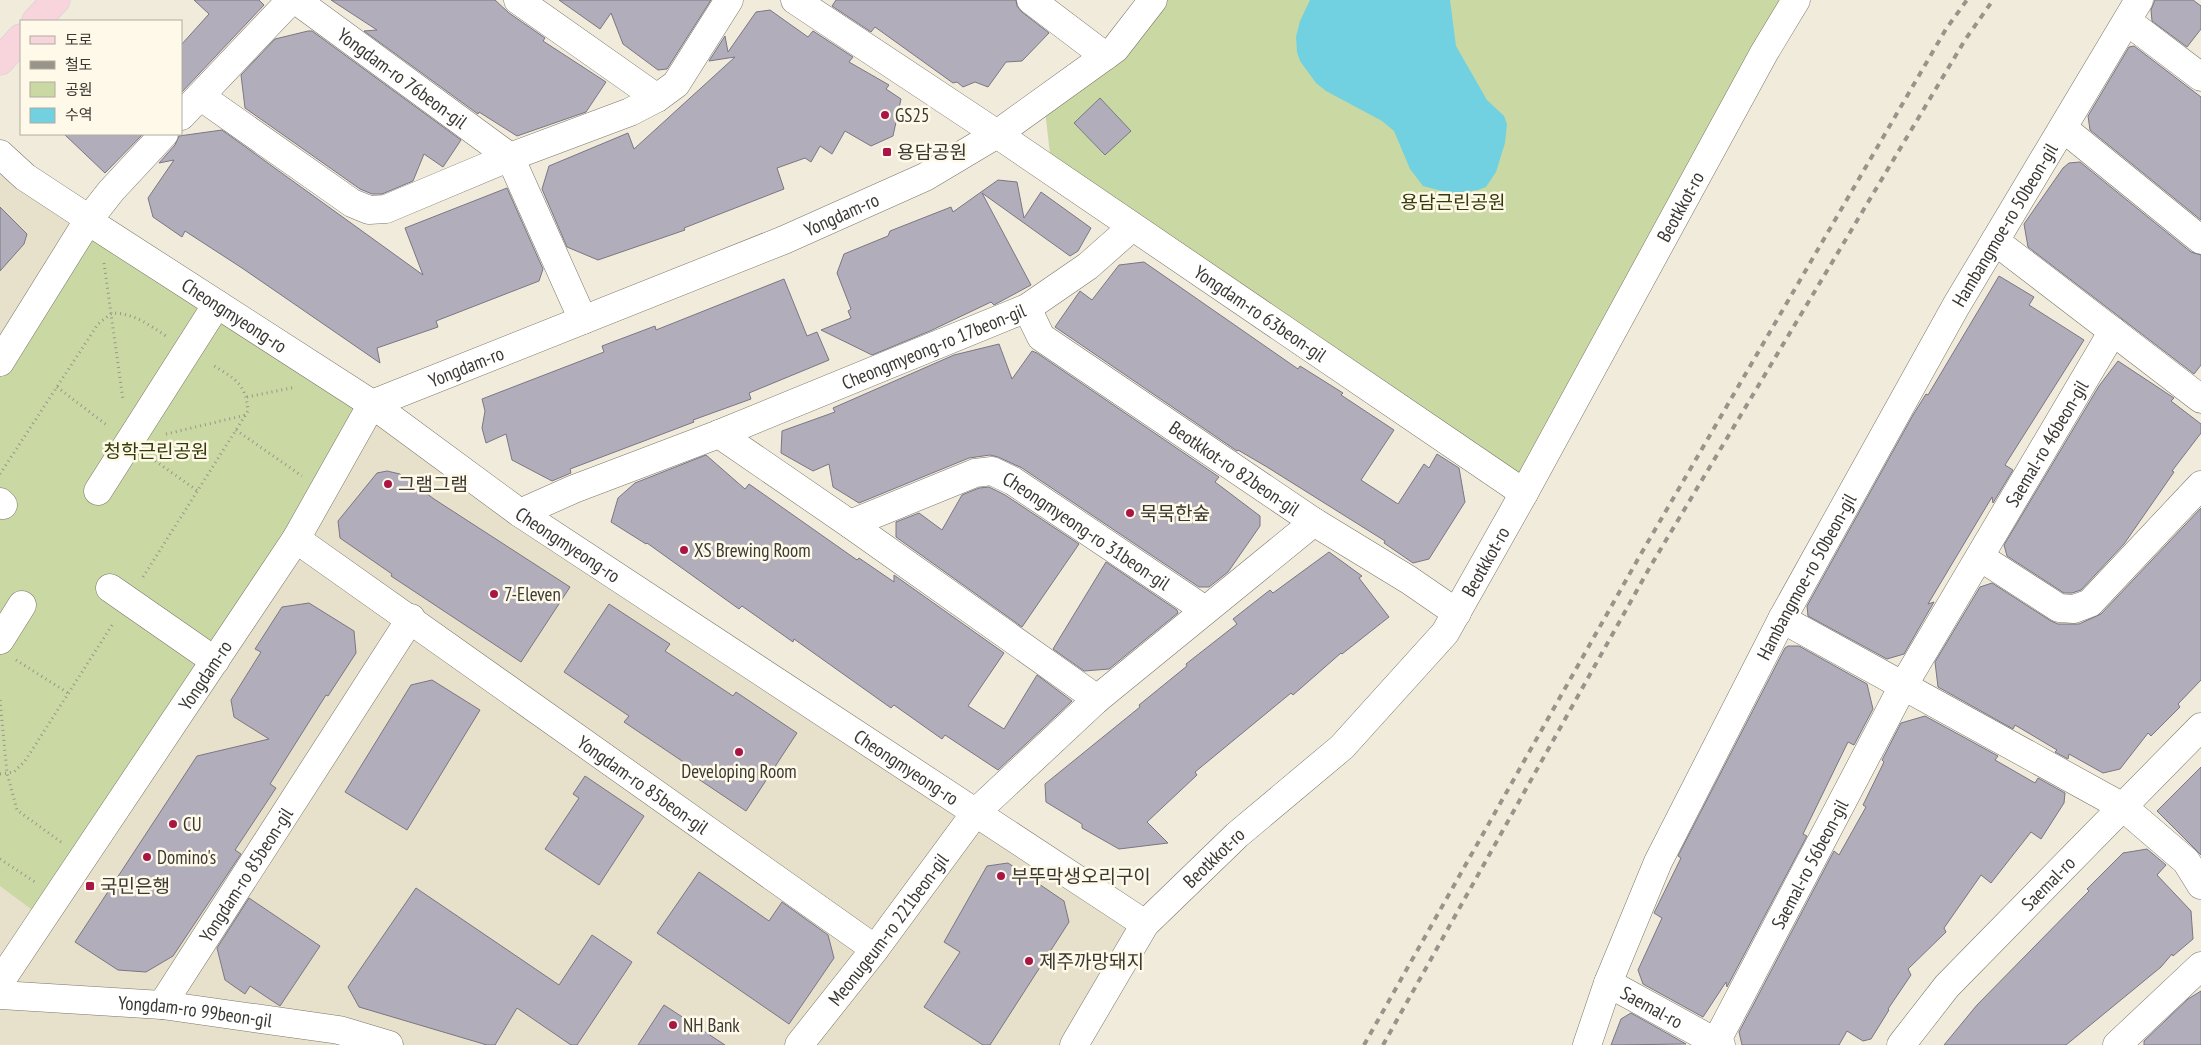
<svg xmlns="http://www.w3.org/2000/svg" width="2201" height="1045" viewBox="0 0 2201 1045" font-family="'PT Sans Narrow','Noto Sans KR',sans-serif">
  <rect width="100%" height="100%" fill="#f1ebdc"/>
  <path fill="#e7e0ca" d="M0 149 1145 924 1074 1045H0Z"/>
  <g fill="#cad9a3">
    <path d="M1150 0H1796L1524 493 1052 172 1044 101Z"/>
    <path d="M89 219 372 404 43 918 0 886V356Z"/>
  </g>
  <path fill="#71d1e0" d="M1310 0H1450L1456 46 1487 100 1504 116 1507 124 1505 143 1496 172 1486 187 1478 190 1459 193H1449L1423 186 1410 169 1394 131 1382 121 1326 91 1316 83 1300 61 1297 52 1296 37 1300 21Z"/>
  <g fill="#b2adbb" stroke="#7b7683">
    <path d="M194 0H259L264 5 181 93V45L209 14Z"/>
    <path d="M331 0H495L509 13 545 38 543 41 606 82 586 112 517 136 479 112 478 114 364 31 377 30Z"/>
    <path d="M559 0H711L667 69 658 70 623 44 611 13 600 29Z"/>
    <path d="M836 0H1016L1017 6 1022 12 1049 33 1022 61 1006 62 988 87 975 82 963 87 957 82 953 83 875 27 871 32 832 6Z"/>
    <path d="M2155 0H2193L2201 6V29L2187 47 2152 21 2151 10Z"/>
    <path d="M770 10 808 37 813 31 853 57 849 62 889 85 886 89 901 99 893 136 871 146 845 131 832 154 820 146 811 162 805 158 777 168 784 189 684 228 685 230 598 260 567 247 542 189 549 166 628 133 634 149 735 57 709 61 725 36 728 52 756 12Z"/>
    <path d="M308 31H312L461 140 443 167 424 154 413 181 382 194H372L360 189 245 108 241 75 275 39Z"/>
    <path d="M2134 46 2201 97V220L2090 130 2088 116 2129 47Z"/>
    <path d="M1100 98 1131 131 1105 155 1074 123Z"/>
    <path d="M222 130 423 275 405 228 507 188 543 269 539 281 436 321 438 327 377 348 380 363 242 268 185 231 182 237 153 217 148 198 174 160 159 163 175 145 179 136Z"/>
    <path d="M64 134H143L105 173Z"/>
    <path d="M2080 162 2191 252 2201 255V365L2194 374 2028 247 2024 224 2063 168 2069 163Z"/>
    <path d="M998 180 1017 182 1024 218 1041 192 1091 228 1078 251 1070 256 982 193 1031 285 994 305 991 302 930 331 872 355 821 330 851 318 848 311 851 309 837 273 844 254 888 236 890 231 951 207 953 212Z"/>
    <path d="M0 207 27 234 24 244 0 271Z"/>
    <path d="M1144 262 1298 369 1300 366 1343 393 1341 395 1394 430 1361 480 1398 504 1424 464 1429 468 1437 454 1459 468 1465 502 1429 559 1413 563 1384 543 1385 541 1267 467 1238 450 1237 451 1055 327 1080 291 1092 300 1119 265Z"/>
    <path d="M1999 276 2034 297 2029 305 2084 340 2005 465 2013 470 1993 503 1992 497 1928 604 1934 602 1904 654 1887 659 1808 616 1807 606 1913 415 1926 394 1928 395Z"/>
    <path d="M784 279 807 336 817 332 829 360 749 393 751 399 693 420 694 422 570 469 571 473 552 481 512 460 506 434 486 443 482 428 485 411 482 399 604 352 602 346 655 326 656 330Z"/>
    <path d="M999 344 1012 379 1032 351 1037 353 1219 477 1215 482 1260 516V526L1228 572 1209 587H1199L1022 468 998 457 990 455 969 458 859 503 833 487 829 464 813 471 781 453 782 431 835 412 833 408 954 355Z"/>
    <path d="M2118 361 2174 398 2171 401 2201 424V433L2172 471 2174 472 2124 544 2081 590 2072 593H2064L2007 556 2004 545 2099 386Z"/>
    <path d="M706 455 745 489 749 484 857 560 859 558 894 582V575L1004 653 968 706 1004 729 1037 675 1072 701 998 770 945 735 942 739 894 705 891 708 794 639 793 642 742 606 739 609 647 543 646 544 611 522 618 498 635 483Z"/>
    <path d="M387 471 400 474 434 499 570 587 521 662 391 576 392 574 340 538 338 521 377 473Z"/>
    <path d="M989 487 1005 495 1079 544 1022 627 896 537V522L919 513 942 530 962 495 979 488Z"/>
    <path d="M2201 508V680L2178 704 2180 707 2151 736 2148 733 2120 769 2103 773 2069 754 2068 759 2055 752 2057 750 2015 725 2013 729 1938 687 1935 662 1980 587 1992 583 2051 621 2058 624H2079L2101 614Z"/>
    <path d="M1329 552 1362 576 1359 578 1389 617 1342 654 1341 653 1293 695 1291 693 1195 772 1197 775 1147 822 1168 843 1119 849 1082 828V824L1046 802 1045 784 1140 707 1139 705 1187 666 1186 664 1237 624 1233 619 1270 590 1273 593Z"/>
    <path d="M1106 562 1177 610 1178 613 1109 669 1084 671 1053 649Z"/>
    <path d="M309 603 354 631 356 653 328 696 326 695 270 784 276 788 235 850 241 854 173 956 146 972 118 970 75 942 197 756 269 739 234 717 231 700 261 652 255 649 282 607Z"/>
    <path d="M609 604 670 644 665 651 733 696 736 692 797 733 746 811 685 770 688 765 624 722 629 716 564 672Z"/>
    <path d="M1788 646H1799L1867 684 1873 709 1854 745 1848 742 1803 834 1807 836 1727 987 1726 982 1703 1017 1643 984 1638 970 1662 918 1654 913 1681 858 1678 856 1785 648Z"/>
    <path d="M432 680 480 710 407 830 345 792 411 685Z"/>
    <path d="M1925 716 1998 756 1995 760 2035 783 2038 778 2065 793 2064 803 2041 839 2031 832 1991 883 1981 875 1944 928 1946 932 1908 969 1911 975 1888 1009 1889 1010 1871 1039 1863 1041 1847 1031 1839 1045H1742L1739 1032 1834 851 1839 855 1866 807 1863 805 1884 762 1882 760 1901 723Z"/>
    <path d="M2201 767V855L2157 811Z"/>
    <path d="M585 776 644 816 599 885 545 849 579 798 573 794Z"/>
    <path d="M2147 849 2166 865 2157 875 2191 911 2193 939 2173 956 2172 954 2161 967 2066 1045H1944L1977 1005 2089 891 2087 889 2123 853Z"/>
    <path d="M1008 863 1064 901 1069 922 990 1045H983L924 1007 960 952 944 942 987 866Z"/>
    <path d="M699 872 769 921 782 902 828 935 834 958 789 1024 657 933Z"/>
    <path d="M416 888 559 985 592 935 632 962 577 1045H571L517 1008 495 1045H487L359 1007 348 987Z"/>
    <path d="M249 898 320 946 280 1006 250 986 245 994 225 980 217 948Z"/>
    <path d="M2201 991V1045H2144V1041L2188 999Z"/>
    <path d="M664 1005 725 1045H638Z"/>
    <path d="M1631 1013 1686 1044 1611 1045 1621 1019Z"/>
  </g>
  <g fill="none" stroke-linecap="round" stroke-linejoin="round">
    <defs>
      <g id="minor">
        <path id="s1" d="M296 0 510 157 583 320"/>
        <path d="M518 0 657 98"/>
        <path id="s2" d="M795 0 997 134 1524 493"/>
        <path d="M1031 0 1105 56"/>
        <path d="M2127 21 2201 77"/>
        <path d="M200 96 352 203 369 210 386 209 510 157 630 112 657 98 676 84 729 0"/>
        <path d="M181 116 291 0"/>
        <path d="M2063 128 2201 240"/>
        <path id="s3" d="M0 154 25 177 89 219 99 228 372 404 520 513 1145 924"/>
        <path d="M1995 241 2201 399"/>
        <path id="s4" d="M1027 308 1041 337 1314 522 1409 580 1457 613"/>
        <path d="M0 362 89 219 111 191 164 134"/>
        <path d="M719 434 850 524 1097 699"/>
        <path d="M98 491 217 304"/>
        <path d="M0 502 3 505"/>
        <path id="s5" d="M520 513 574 489 719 434 1027 308 1088 266 1132 227"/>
        <path id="s6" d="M850 524 975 473 992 471 1013 481 1205 610"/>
        <path id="s7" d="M296 539 875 949"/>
        <path d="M1980 557 2059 608 2074 609 2090 603 2201 485"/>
        <path d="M110 588 215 661"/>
        <path d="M1782 619 2123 807 2186 861 2201 885"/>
        <path d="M0 640 22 605"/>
        <path id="s8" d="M0 982 296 539 372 404 784 240 925 177 997 134 1115 49 1153 0"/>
        <path id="s9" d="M1608 983 1721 1045"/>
        <path id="s10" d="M0 995 162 1005 339 1030 389 1045"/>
        <path id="s11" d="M162 1005 411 618"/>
        <path id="s12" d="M1716 1042 1903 686 2113 331"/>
        <path id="s13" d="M799 1045 875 949 976 812 1097 699 1314 522"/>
        <path id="s14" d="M1074 1045 1145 924 1237 835 1342 747 1445 633 1524 493 1764 53 1796 0"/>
        <path id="s15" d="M1587 1045 1608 983 1658 862 1782 619 1956 306 2139 0"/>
        <path id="s16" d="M1901 1045 1947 986 2201 727"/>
        <path d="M2117 1045 2201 966"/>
      </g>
      <g id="major">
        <path d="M36 21 56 0"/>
        <path d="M0 61 21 38"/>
      </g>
    </defs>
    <use href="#minor" stroke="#7b7668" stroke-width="29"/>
    <use href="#major" stroke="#d0cfce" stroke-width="29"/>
    <g stroke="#99958a" stroke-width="3" stroke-dasharray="1 4" stroke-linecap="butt">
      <path d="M104 263 123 400"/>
      <path d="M57 387 108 426"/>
      <path d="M247 397 296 387"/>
      <path d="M236 430 302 476"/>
      <path d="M166 434 246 415"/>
      <path d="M151 458 198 491"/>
      <path d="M0 474 98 324 112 313C133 313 148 324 166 336"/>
      <path d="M143 577 248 411C246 382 233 378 211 364"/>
      <path d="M16 660 68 693"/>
      <path d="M0 700 7 773 17 810 61 842"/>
      <path d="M0 774 14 772 25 761 114 622"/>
      <path d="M0 859 35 882"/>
    </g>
    <use href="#minor" stroke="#fff" stroke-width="28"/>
    <use href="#major" stroke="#f8d4dc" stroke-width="28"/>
    <g stroke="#989489" stroke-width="4" stroke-dasharray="6 6" stroke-linecap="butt">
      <path d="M1364 1045 1638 559 1946 29 1967 0"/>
      <path d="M1383 1045 1650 567 1965 40 1993 0"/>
    </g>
  </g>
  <g fill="#a91546" stroke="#fef9e9" stroke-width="2">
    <circle cx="885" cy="115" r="5"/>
    <rect x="882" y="147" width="10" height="10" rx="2.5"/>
    <circle cx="388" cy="484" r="5"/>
    <circle cx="1130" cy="513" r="5"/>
    <circle cx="684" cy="550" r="5"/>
    <circle cx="494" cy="594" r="5"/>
    <circle cx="739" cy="752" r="5"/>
    <circle cx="173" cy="824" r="5"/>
    <circle cx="147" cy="857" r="5"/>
    <circle cx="1001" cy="876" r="5"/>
    <rect x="85" y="881" width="10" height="10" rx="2.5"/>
    <circle cx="1029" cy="961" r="5"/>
    <circle cx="673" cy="1025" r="5"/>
  </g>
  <g text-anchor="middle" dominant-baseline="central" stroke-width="5" stroke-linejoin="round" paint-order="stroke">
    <g font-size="19" fill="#3a3832" stroke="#fef9e9">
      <text stroke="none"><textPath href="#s1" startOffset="132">Yongdam-ro 76beon-gil</textPath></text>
      <text stroke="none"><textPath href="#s14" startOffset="1046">Beotkkot-ro</textPath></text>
      <text stroke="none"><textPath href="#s8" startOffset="1194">Yongdam-ro</textPath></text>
      <text stroke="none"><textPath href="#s15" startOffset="922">Hambangmoe-ro 50beon-gil</textPath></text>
      <text stroke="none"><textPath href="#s3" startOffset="285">Cheongmyeong-ro</textPath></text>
      <text stroke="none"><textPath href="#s2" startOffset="561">Yongdam-ro 63beon-gil</textPath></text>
      <text stroke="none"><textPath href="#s5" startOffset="446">Cheongmyeong-ro 17beon-gil</textPath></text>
      <text stroke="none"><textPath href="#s8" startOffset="789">Yongdam-ro</textPath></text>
      <text stroke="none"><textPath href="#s12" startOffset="684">Saemal-ro 46beon-gil</textPath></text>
      <text stroke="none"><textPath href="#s4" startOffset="266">Beotkkot-ro 82beon-gil</textPath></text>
      <text stroke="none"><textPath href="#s6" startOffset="264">Cheongmyeong-ro 31beon-gil</textPath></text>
      <text stroke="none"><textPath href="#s3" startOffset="690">Cheongmyeong-ro</textPath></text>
      <text stroke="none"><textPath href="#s14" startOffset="641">Beotkkot-ro</textPath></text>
      <text stroke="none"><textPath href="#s15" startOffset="518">Hambangmoe-ro 50beon-gil</textPath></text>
      <text stroke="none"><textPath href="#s8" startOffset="369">Yongdam-ro</textPath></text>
      <text stroke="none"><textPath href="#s3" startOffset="1095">Cheongmyeong-ro</textPath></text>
      <text stroke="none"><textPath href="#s7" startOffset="425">Yongdam-ro 85beon-gil</textPath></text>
      <text stroke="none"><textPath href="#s14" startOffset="236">Beotkkot-ro</textPath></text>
      <text stroke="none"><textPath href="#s12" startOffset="201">Saemal-ro 56beon-gil</textPath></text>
      <text stroke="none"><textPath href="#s11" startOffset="155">Yongdam-ro 85beon-gil</textPath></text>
      <text stroke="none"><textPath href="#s16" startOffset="219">Saemal-ro</textPath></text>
      <text stroke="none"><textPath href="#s13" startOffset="146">Meonugeum-ro 221beon-gil</textPath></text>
      <text stroke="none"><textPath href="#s9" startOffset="50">Saemal-ro</textPath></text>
      <text stroke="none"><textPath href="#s10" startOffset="196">Yongdam-ro 99beon-gil</textPath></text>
    </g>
    <g font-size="19" fill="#3a3832" stroke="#fef9e9" text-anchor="start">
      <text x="895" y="115">GS25</text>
      <text x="897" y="152">용담공원</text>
      <text x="398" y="484">그램그램</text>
      <text x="1140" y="513">묵묵한숲</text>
      <text x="694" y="550">XS Brewing Room</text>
      <text x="504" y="594">7-Eleven</text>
      <text x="739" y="771" text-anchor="middle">Developing Room</text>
      <text x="183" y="824">CU</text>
      <text x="157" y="857">Domino's</text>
      <text x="1011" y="876">부뚜막생오리구이</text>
      <text x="100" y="886">국민은행</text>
      <text x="1039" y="961">제주까망돼지</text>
      <text x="683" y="1025">NH Bank</text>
    </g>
    <g font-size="19" fill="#323c08" stroke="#fef9e9">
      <text x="1453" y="202">용담근린공원</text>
      <text x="156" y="451">청학근린공원</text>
    </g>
  </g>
  <rect x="20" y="20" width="162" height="115" fill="#fef9e9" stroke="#b0aca0"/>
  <rect x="30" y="36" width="25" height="8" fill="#f8d4dc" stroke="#b0aca0"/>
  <text x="65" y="45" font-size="15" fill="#3a3832">도로</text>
  <rect x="30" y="61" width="25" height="8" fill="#989489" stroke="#b0aca0"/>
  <text x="65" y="70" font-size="15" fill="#3a3832">철도</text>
  <rect x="30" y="82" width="25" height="15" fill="#cad9a3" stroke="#b0aca0"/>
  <text x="65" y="95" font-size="15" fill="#3a3832">공원</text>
  <rect x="30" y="108" width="25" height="15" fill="#71d1e0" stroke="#b0aca0"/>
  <text x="65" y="120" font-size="15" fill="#3a3832">수역</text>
</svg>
